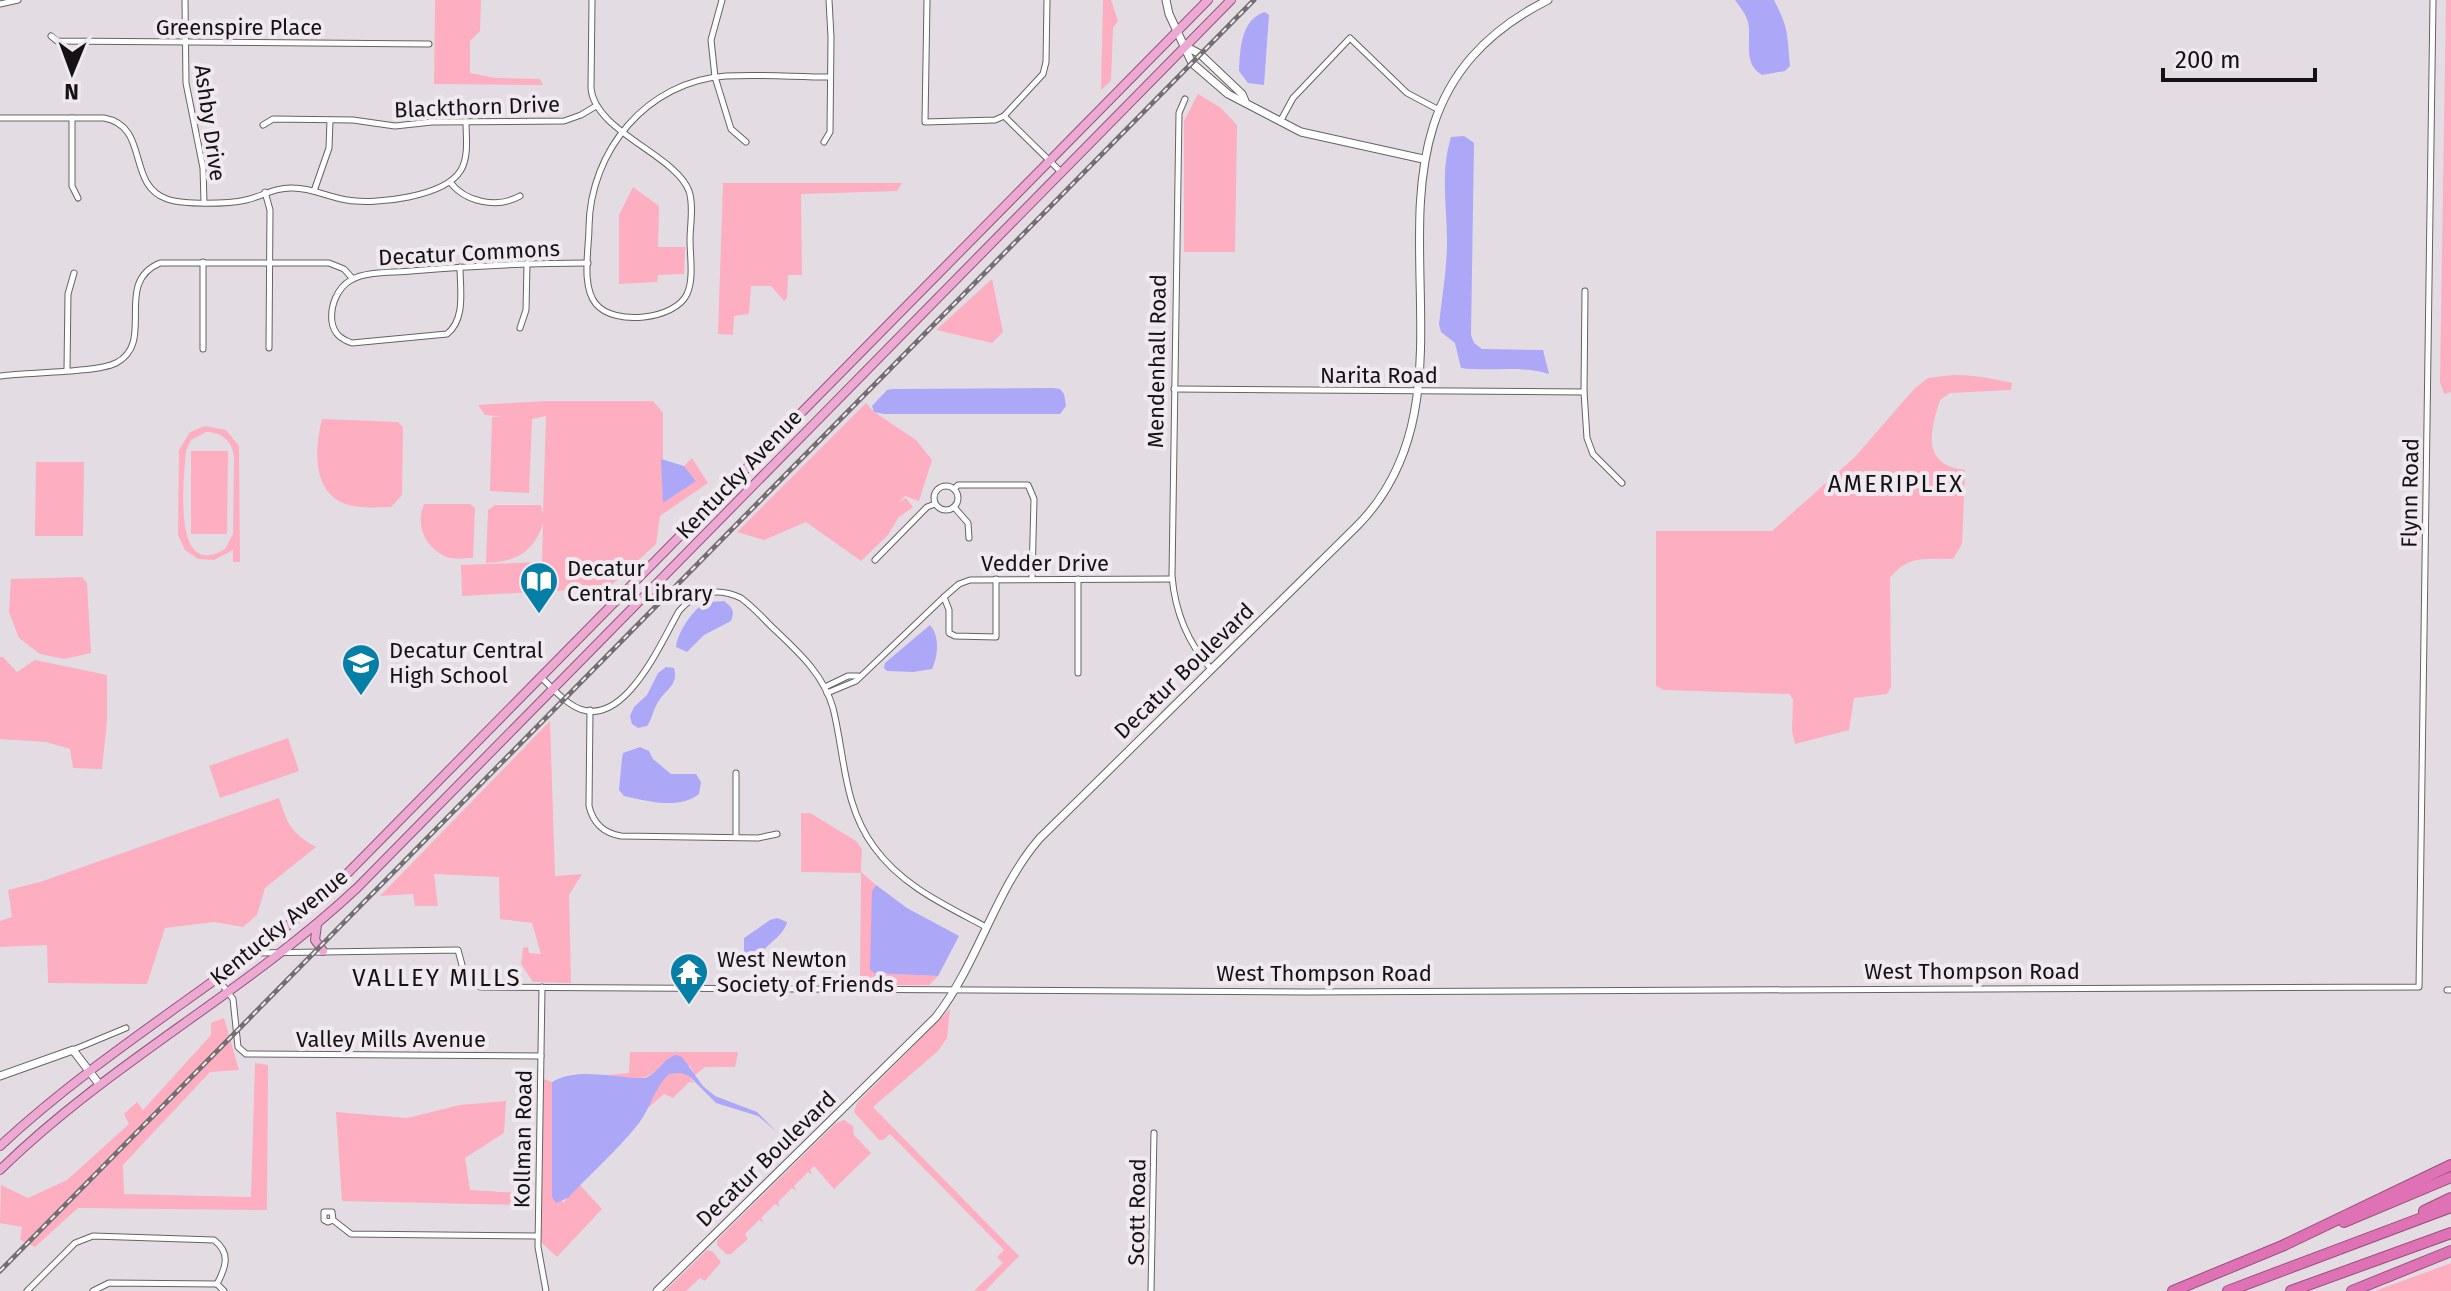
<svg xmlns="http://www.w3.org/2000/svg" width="2451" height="1291" viewBox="0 0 2451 1291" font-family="'Fira Sans',sans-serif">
  <rect width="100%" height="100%" fill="#e3dde3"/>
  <g fill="#fdaec0" fill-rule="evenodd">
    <path d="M435 0H481L480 31 470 41V73L496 78 540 79 543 85 434 84Z"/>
    <path d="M1103 0H1111L1118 21 1113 28 1111 81 1101 90Z"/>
    <path d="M2446 0H2451V392L2444 394 2440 382Z"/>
    <path d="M1198 94 1221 108 1237 125 1235 252H1184V121Z"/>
    <path d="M723 183H902L897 191 801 194 802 275H788L787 298 784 301 771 286H751L749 314 734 316 733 335 718 334Z"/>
    <path d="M633 187 659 206 658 247H685L684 274 658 275 657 282 619 284V215Z"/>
    <path d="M992 279 1003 332 992 343 936 330Z"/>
    <path d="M1953 375C1974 375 1991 378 2012 383L2011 390 1950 393 1940 400C1930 431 1921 465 1965 470L1962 544 1953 559C1927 559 1907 555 1890 578L1891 687 1887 694 1854 698 1849 730 1795 744 1792 731 1793 699 1789 694 1664 690 1656 686V531H1772L1855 457 1914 389 1928 378Z"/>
    <path d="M546 401H653L663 413V503L696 481 684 466 692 458 708 483 660 516 656 544 608 588 462 596 461 565 542 562 543 523C534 552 516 562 486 563L488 510 495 505H541L543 514 546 416 532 419 529 493 490 491 492 417H504L485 415 478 405Z"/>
    <path d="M866 403 874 412 916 440 932 460 919 501 905 496 898 503 906 498 913 507 898 518 888 535 861 561 806 522 764 540 737 532Z"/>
    <path d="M322 419 398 422 403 427 402 495 391 507C376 507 360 509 346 504 311 492 315 447 322 419Z"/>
    <path d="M205 426 226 430 239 446 240 562H233V550L214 560 198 559 185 550 178 535 179 450 190 432ZM206 432C222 432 232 441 234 457L233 534 225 549C171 582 184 477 186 451L191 440Z"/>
    <path d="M191 451H228L227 534H191Z"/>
    <path d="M36 462H84L83 536H35Z"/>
    <path d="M424 504H470L475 508 473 558C465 558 455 560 447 557 425 548 415 525 424 504Z"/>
    <path d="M82 577 87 583 91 653 64 659 40 654 19 638 9 612 11 579Z"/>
    <path d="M0 657H3L17 672 35 660 107 675V721L102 769 73 768 70 749 46 742 0 739Z"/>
    <path d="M550 721 555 876 582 874 569 895 571 983 533 982 521 964 523 948 528 947 529 953 541 954 532 923 500 919 499 877 434 874 438 906H415L413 894 380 896Z"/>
    <path d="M288 738 299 771 220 798 209 766Z"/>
    <path d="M279 798C288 825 291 833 316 847L265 888 257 915 243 927 214 922 165 928 147 984 48 983 47 945 0 947V921L12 917 8 890 40 882Z"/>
    <path d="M801 813H810L856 841 862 849 861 872 876 885 872 891 874 973 938 976 929 985H860L861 873 801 872Z"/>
    <path d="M950 1009 947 1038 938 1051 873 1107 1019 1256 985 1291H974L1003 1263 997 1257 1004 1250 890 1134 883 1140H879L854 1112 857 1103Z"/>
    <path d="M224 1018 239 1070 210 1072 123 1165 124 1194 251 1197 255 1063 268 1065 267 1210 78 1208 35 1247 20 1240 22 1227 0 1223 1 1185 28 1198 67 1180 129 1124 124 1114 137 1102 143 1110 211 1035V1023Z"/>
    <path d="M630 1052H738L735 1067H705L695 1075 690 1066 663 1063C646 1087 622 1078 596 1076L629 1073Z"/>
    <path d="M681 1073 689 1076 694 1083 689 1082 673 1098 664 1094 648 1108C653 1095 658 1085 668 1074Z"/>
    <path d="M544 1079 552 1082V1197L564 1202 580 1185 602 1209 557 1257 541 1242Z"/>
    <path d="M506 1101 504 1133 465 1158 470 1190 520 1193 518 1205 342 1201 336 1112 407 1118 460 1105Z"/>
    <path d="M844 1120 853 1126 854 1135 871 1153 834 1189 814 1166 810 1170 813 1175 808 1172 794 1186 797 1191 792 1188 778 1202 780 1207 775 1204 761 1218 764 1223 759 1220 745 1234 748 1239 731 1254H726L717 1245V1240L836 1123Z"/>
    <path d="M707 1250 713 1252 721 1262 705 1281 700 1278 686 1291H665Z"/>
    <path d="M2451 1263V1291H2375Z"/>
  </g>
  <g fill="#aca7f7">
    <path d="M1735 0H1774C1789 29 1787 34 1790 66L1785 71 1762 75C1742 63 1752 40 1748 22 1746 14 1740 7 1735 0Z"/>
    <path d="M1265 12 1269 15 1264 85 1248 83 1239 71C1240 49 1241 19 1265 12Z"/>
    <path d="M1464 136 1474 143 1471 335 1474 343 1482 349 1543 350 1549 374C1521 365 1490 372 1461 368L1455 343 1441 332 1439 324C1442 297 1447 269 1447 242 1447 206 1440 173 1451 137Z"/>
    <path d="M1053 388 1060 389 1064 394 1066 406 1060 414H884L874 412 872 406 887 390 892 389Z"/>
    <path d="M661 459 684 466 696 481 663 503Z"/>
    <path d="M724 601C733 608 735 611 731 621L704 635 687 652 676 647C677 634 692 610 705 603 710 601 718 602 724 601Z"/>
    <path d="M930 625C940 636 938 656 932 669L913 672 887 671 884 668 885 663Z"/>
    <path d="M666 667 674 668C679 685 666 689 658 702 653 710 652 719 647 726L638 728 632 724 630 716 634 707 647 695 658 673Z"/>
    <path d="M640 747 649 751 653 759 671 774H696L701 782 699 794C680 810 646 801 624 796L619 790 622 758 623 753Z"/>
    <path d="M876 885 907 908 959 936 938 976 874 973 870 969 872 891Z"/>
    <path d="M777 918 787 922C783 939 761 945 756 963L750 961 744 951V938L770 920Z"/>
    <path d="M676 1055 682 1057 703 1086 715 1096 757 1112 777 1132 758 1116 716 1103 689 1076 681 1073 669 1074C654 1088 651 1107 639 1123 618 1150 591 1173 568 1198L556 1203 552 1197V1082C578 1066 617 1079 645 1078 659 1073 662 1059 676 1055Z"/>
  </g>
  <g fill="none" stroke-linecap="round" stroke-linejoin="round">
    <defs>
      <g id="minor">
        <path d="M185 0 186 83 203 168 204 202"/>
        <path d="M592 0 591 88C594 131 676 155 689 191 694 206 690 225 690 240 690 256 694 279 687 294 675 320 614 326 596 304 581 286 589 249 589 227 590 151 647 81 726 76 760 74 796 77 830 77"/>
        <path d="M722 0 711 40 715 77 731 129 746 142"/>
        <path d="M927 0 925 122 995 120 1004 116 1043 74 1046 62 1047 0"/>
        <path d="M0 4 18 0"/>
        <path d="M51 36 57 41 429 44"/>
        <path d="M1185 99 1179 113 1172 576C1175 612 1187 642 1211 669"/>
        <path d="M1004 116 1061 172"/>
        <path d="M0 118H104C150 126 126 185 167 199 184 205 228 204 246 200 263 196 276 187 293 188 312 188 328 197 347 200 375 205 445 197 461 170 469 156 466 137 466 122"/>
        <path d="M72 118V186L78 198"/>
        <path d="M1280 122 1293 98 1350 38 1407 93 1439 110"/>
        <path d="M263 125 273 119 353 120 395 126 432 122 564 121 581 115 596 106"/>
        <path d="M824 142 830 132 831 37 829 0"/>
        <path d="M450 182C465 202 497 209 520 196"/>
        <path d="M314 191 329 148 330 120"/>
        <path d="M265 192 270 210 269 348"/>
        <path d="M460 267C460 289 466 319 447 334L352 343C341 339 334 334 332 322 330 306 337 288 351 280 367 271 393 273 411 271 471 266 529 263 588 263"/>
        <path d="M1585 291 1584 392 1587 438 1593 454 1622 483"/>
        <path d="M520 328 526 310 527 263"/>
        <path d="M203 349V262"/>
        <path d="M67 369 68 294 74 273"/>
        <path d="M0 376C27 372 96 373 116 363 157 342 112 283 160 263H329L344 269 353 279"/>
        <path d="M1174 389 1584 392"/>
        <circle cx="946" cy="498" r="12"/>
        <path d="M954 489 958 485H1028L1034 499 1032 578"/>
        <path d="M954 507 968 523 969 538"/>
        <path d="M875 560 927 507 935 504"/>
        <path d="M1078 579V673"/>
        <path d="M944 597 949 610V633L955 636 996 637V579"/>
        <path d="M541 677C550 686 559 696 569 703 620 740 660 644 679 611 696 591 718 587 741 598 752 606 762 617 772 627 797 651 823 673 833 708 845 756 843 805 874 847 902 886 945 905 986 927"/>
        <path d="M825 687 848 676H858"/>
        <path d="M827 693 856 681 944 597 959 584 970 580 1172 579"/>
        <path d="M590 710 589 806C593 823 603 833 621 836L758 838 777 834"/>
        <path d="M736 773V837"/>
        <path d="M255 953 458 950 466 980 481 987 1306 992 2419 987 2433 0"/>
        <path d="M218 979 233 999 238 1047 246 1054 541 1056"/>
        <path d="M542 987 538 1247 546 1291"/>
        <path d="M2447 990H2451"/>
        <path d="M73 1050 126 1028"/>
        <path d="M333 1220 328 1222 324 1220V1212H332L333 1220 351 1234 537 1236"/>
        <path d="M217 1284 224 1291"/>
        <path d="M27 1291 75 1243 93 1236 214 1240C231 1253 226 1267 217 1284"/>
        <path d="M93 1291 109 1283 217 1284"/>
        <path d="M1151 1291 1154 1133"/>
      </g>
      <g id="tertiary">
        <path d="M1166 0 1169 14 1192 63 1228 94 1301 132 1423 159"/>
        <path d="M1185 46 1200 54 1242 94 1245 101"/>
        <path d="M0 1076 73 1050 99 1084"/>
        <path d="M657 1291 936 1017C978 963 996 888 1040 838L1357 526C1508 374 1309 120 1548 0"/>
      </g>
      <g id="primary">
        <path d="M317 925 315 940 323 951"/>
        <path d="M0 1146C102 1051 223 982 329 892L1208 0"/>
        <path d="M0 1170C109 1063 246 992 357 888L1231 0"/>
      </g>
      <g id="motorway">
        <path d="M2424 1211 2451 1198"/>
        <path d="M2344 1222 2451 1177"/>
        <path d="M2173 1291 2282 1246 2451 1165"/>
        <path d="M2228 1291 2451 1207"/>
        <path d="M2291 1291 2451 1233"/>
        <path d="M2352 1291 2451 1251"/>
      </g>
    </defs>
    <use href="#minor" stroke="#676267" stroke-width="7"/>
    <use href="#tertiary" stroke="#676267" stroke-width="9"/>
    <use href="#primary" stroke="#98507c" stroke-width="10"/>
    <use href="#motorway" stroke="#98507c" stroke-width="12"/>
    <use href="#minor" stroke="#fff" stroke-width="5"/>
    <use href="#tertiary" stroke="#fff" stroke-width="7"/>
    <use href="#primary" stroke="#ecaad2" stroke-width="8"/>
    <use href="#motorway" stroke="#df72b4" stroke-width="10"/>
    <defs>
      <path id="rail" d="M0 1271 1254 0"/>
    </defs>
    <use href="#rail" stroke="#726e72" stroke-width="5"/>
    <use href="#rail" stroke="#f0eaf0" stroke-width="2" stroke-dasharray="6" stroke-linecap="butt"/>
  </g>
  <defs>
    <symbol id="library-pin" viewBox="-11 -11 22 30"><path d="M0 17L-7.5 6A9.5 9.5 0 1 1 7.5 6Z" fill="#057fa6" stroke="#f0eaf0"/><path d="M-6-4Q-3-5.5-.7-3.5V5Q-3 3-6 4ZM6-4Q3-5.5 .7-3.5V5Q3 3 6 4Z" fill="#fff"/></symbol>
    <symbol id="school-pin" viewBox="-11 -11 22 30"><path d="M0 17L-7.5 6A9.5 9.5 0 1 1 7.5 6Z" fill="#057fa6" stroke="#f0eaf0"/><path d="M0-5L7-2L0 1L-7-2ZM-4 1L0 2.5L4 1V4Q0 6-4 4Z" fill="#fff"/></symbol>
    <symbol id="temple-pin" viewBox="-11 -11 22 30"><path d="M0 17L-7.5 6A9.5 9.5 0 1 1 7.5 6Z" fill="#057fa6" stroke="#f0eaf0"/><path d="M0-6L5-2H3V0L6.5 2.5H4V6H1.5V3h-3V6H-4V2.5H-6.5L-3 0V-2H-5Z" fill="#fff"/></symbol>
  </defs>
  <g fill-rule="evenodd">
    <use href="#library-pin" x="517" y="559" width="44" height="60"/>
    <use href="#school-pin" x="339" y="641" width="44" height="60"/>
    <use href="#temple-pin" x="667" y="950" width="44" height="60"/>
  </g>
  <g text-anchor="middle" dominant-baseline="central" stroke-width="8" stroke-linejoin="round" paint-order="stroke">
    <g font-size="22" fill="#141214" stroke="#f0eaf0">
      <text x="239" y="27">Greenspire Place</text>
      <text transform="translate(477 107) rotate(-2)">Blackthorn Drive</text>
      <text transform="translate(210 123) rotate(82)">Ashby Drive</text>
      <text transform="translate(469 253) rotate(-3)">Decatur Commons</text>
      <text transform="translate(1157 361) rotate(-89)">Mendenhall Road</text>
      <text x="1379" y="375">Narita Road</text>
      <text transform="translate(739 474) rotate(-46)">Kentucky Avenue</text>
      <text transform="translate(2410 493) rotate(-89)">Flynn Road</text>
      <text x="1045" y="563">Vedder Drive</text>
      <text transform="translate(1184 671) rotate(-44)">Decatur Boulevard</text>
      <text transform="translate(279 927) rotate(-39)">Kentucky Avenue</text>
      <text x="1972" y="971">West Thompson Road</text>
      <text x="1324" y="973">West Thompson Road</text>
      <text x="391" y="1039">Valley Mills Avenue</text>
      <text transform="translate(523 1139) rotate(-89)">Kollman Road</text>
      <text transform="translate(766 1159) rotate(-44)">Decatur Boulevard</text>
      <text transform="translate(1137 1212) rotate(-89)">Scott Road</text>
    </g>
    <g font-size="22" fill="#141214" stroke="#f0eaf0" text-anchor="start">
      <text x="567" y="568">Decatur<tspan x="567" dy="25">Central Library</tspan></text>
      <text x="389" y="650">Decatur Central<tspan x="389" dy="25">High School</tspan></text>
      <text x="717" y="959">West Newton<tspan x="717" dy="25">Society of Friends</tspan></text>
    </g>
    <g font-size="24" letter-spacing="2" fill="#141214" stroke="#f0eaf0">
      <text x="1896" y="484">AMERIPLEX</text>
      <text x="437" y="978">VALLEY MILLS</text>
    </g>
  </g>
  <g transform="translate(72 72) rotate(181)" stroke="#f0eaf0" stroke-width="6" paint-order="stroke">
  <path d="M0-6L14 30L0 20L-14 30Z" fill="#141214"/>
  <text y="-12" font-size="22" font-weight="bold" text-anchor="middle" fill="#141214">N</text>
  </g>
  <path d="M2163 68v12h152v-12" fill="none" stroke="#141214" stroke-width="4"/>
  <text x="2175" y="68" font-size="24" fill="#141214" stroke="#f0eaf0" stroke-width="6" paint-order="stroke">200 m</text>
</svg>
